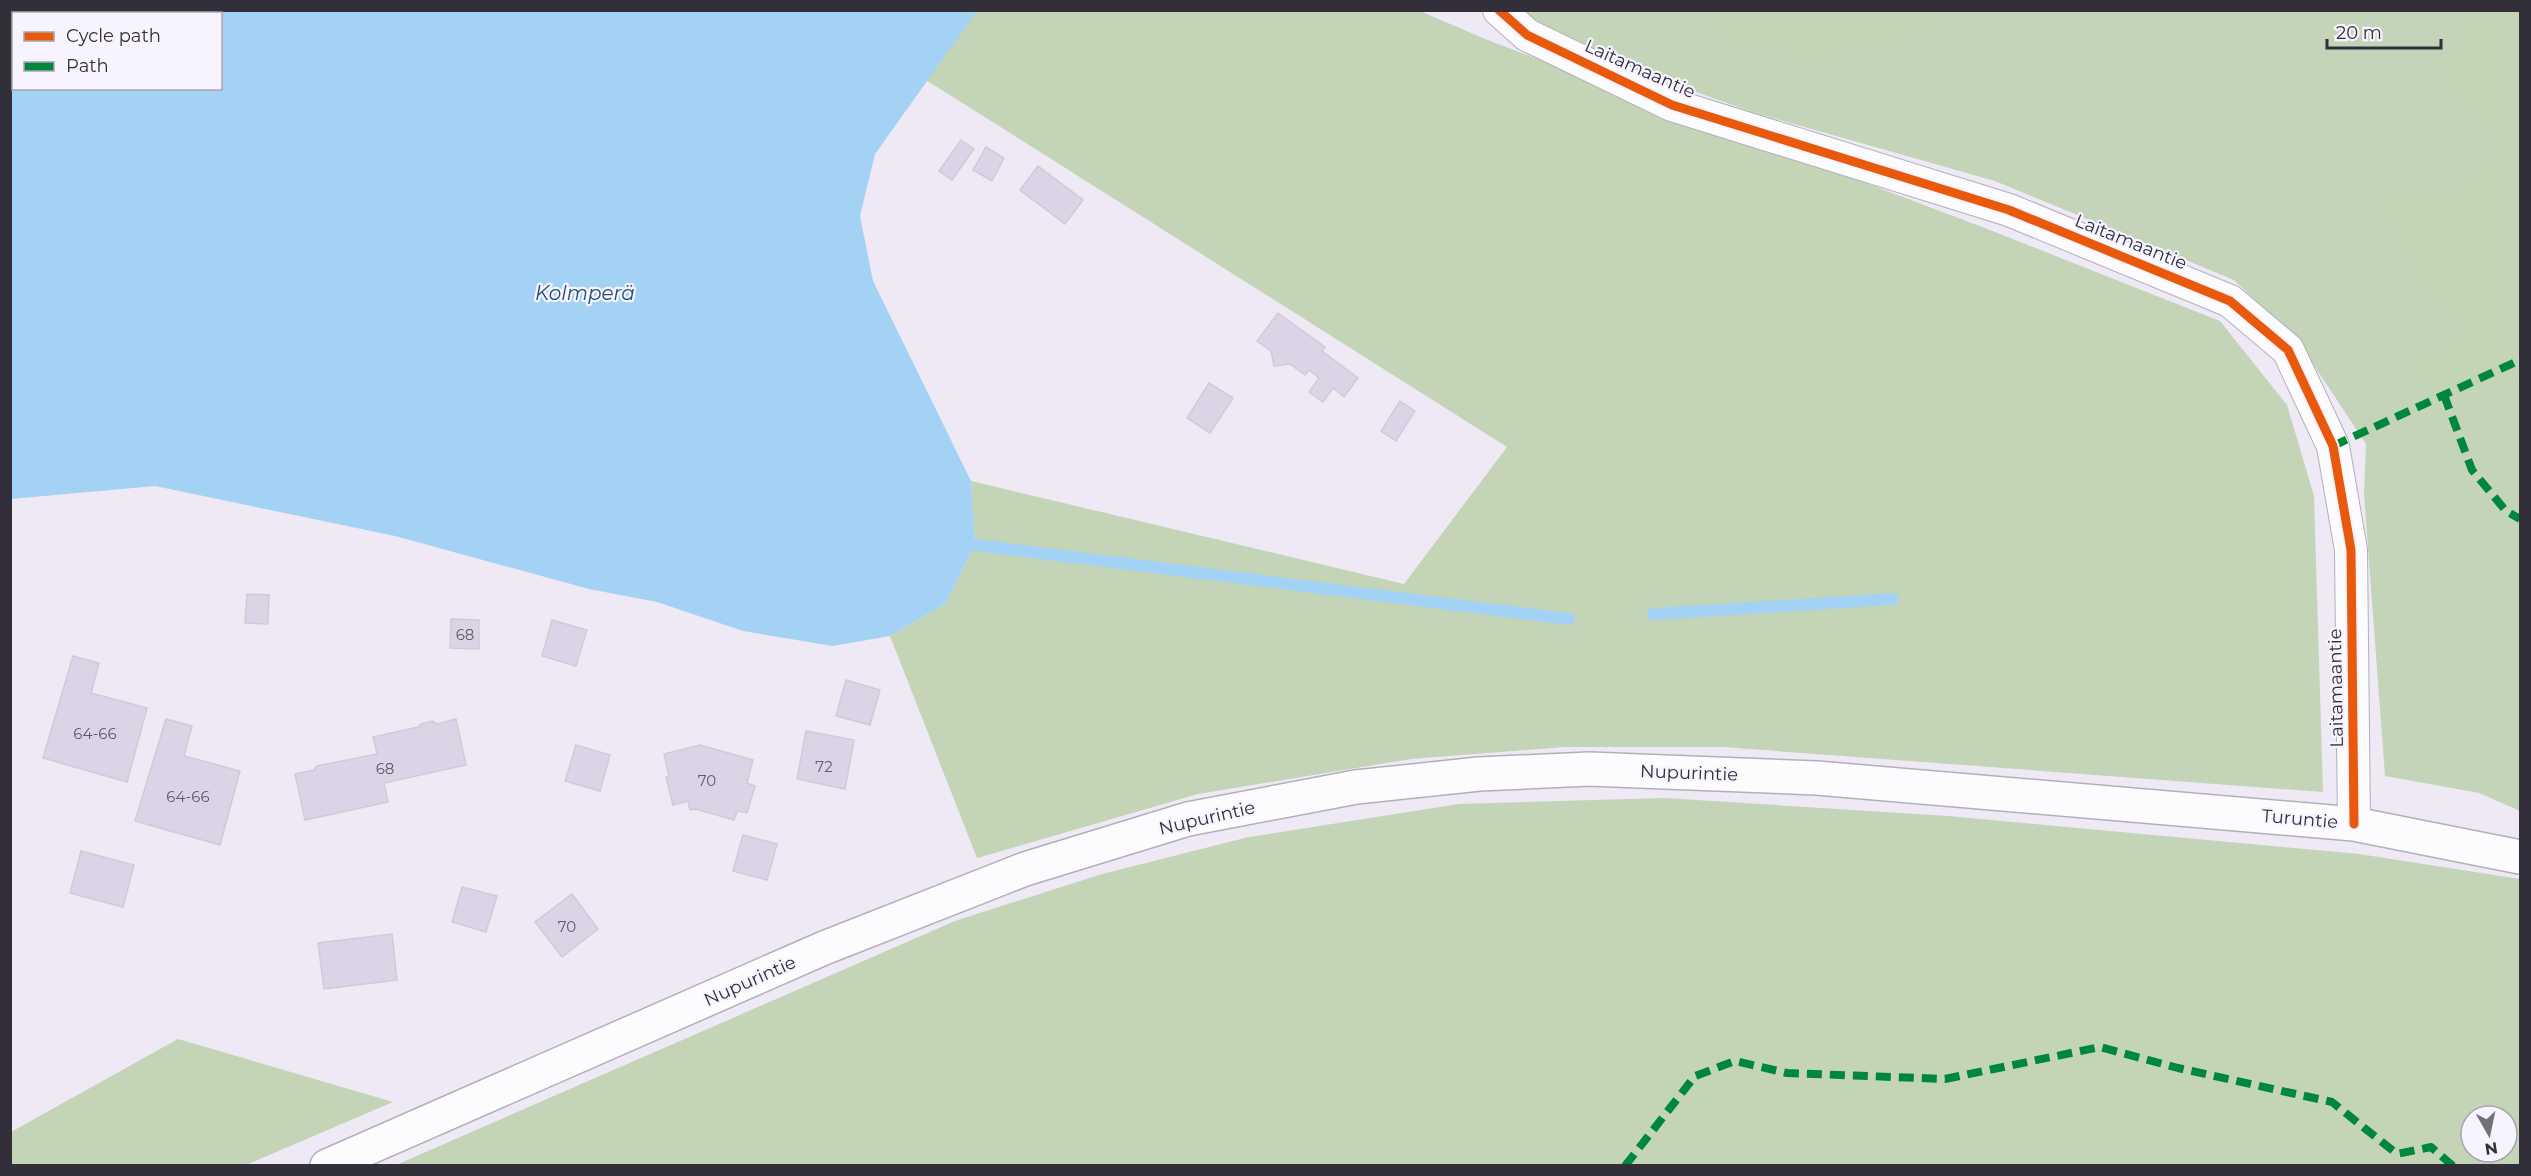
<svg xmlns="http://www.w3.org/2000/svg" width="2531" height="1176" viewBox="0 0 2531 1176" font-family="Montserrat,sans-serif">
  <rect width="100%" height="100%" fill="#eee9f5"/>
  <path fill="#c3d4b8" d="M1514 11H1683L1723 44 1928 34 1948 11H2458L2447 66 2511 144 2447 187 2382 195 2411 276 2457 332 2431 410 2520 374V811L2479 793 2385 776 2364 494 2366 444 2298 341 2234 280 1995 181 1752 112 1601 58Z"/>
  <g fill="#c3d4b7" fill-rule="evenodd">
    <path d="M977 11H1420L1485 39 1990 230 2220 321 2287 405 2314 496 2323 792 1723 747H1565L1411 759 1198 794 977 858 890 636 945 604 975 545 971 481 1404 584 1507 447 926 80Z"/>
    <path d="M1683 11H1948L1928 34 1819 67 1723 44Z"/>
    <path d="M2458 11H2520V374L2431 410 2411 364 2457 332 2411 276 2381 195 2447 187 2510 144 2459 114 2447 66Z"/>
    <path d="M1665 798 1948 816 2359 854 2520 879V1165H396L955 921 1102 874 1249 837 1459 804ZM2471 1116H2507V1152H2471Z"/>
    <path d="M178 1039 393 1102 246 1165H11V1132Z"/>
  </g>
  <path fill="#a4d2f5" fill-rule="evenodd" d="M11 10 977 11 875 154 860 216 873 281 971 481 975 545 945 604 890 636 833 646 743 631 657 602 589 589 395 536 155 486 11 499ZM14 14H220V88H14Z"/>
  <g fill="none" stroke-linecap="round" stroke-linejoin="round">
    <g stroke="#a4d2f5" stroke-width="12">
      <path d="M975 545 1569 619"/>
      <path d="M1653 614 1893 599"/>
    </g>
  </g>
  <g fill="#dbd4e7" stroke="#cfcbd6" stroke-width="1.5">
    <path d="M961 140 974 149 952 180 939 171Z"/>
    <path d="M986 147 1004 158 992 181 973 170Z"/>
    <path d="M1038 166 1083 200 1065 224 1020 190Z"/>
    <path d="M1278 313 1325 347 1322 351 1358 378 1344 397 1333 388 1323 402 1309 392 1319 378 1309 370 1305 375 1290 364 1274 366 1271 351 1257 341Z"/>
    <path d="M1209 383 1233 398 1210 433 1187 418Z"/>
    <path d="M1400 401 1415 411 1396 441 1381 431Z"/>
    <path d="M247 594 269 595 268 624 245 623Z"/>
    <path d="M451 619 479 620V649L450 648Z"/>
    <path d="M552 620 587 630 576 666 542 656Z"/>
    <path d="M73 656 99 663 91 693 147 708 127 782 43 758Z"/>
    <path d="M846 680 880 690 870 725 836 716Z"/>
    <path d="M166 719 192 726 184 756 240 771 220 845 135 821Z"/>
    <path d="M456 719 466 765 384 783 388 802 305 820 295 774 314 770 317 766 377 754 373 737 418 727 421 724 432 721 437 724Z"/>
    <path d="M806 731 854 740 845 789 797 779Z"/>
    <path d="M576 745 610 755 600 791 565 781Z"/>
    <path d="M700 745 753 760 747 783 755 786 747 813 737 811 734 820 696 809 690 810 688 801 673 805 666 777 669 776 664 754Z"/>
    <path d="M743 835 777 844 767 880 733 871Z"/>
    <path d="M81 851 134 865 123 907 70 893Z"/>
    <path d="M462 887 497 896 486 932 452 922Z"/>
    <path d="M572 894 598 929 562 957 535 922Z"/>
    <path d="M392 934 397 980 324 989 318 943Z"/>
  </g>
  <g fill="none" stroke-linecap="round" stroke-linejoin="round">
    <defs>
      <path id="minor" d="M1499 10 1527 35 1672 105 2009 210 2230 301 2288 350 2333 446 2351 550 2354 824"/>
      <path id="secondary" d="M327 1166 824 948 1025 869 1188 819 1356 787 1479 774 1589 769 1817 778 2354 824 2520 857"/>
    </defs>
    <use href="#minor" stroke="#b3afba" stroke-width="34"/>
    <use href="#secondary" stroke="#b3afba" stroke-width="36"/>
    <use href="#minor" stroke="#fcfcfe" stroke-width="32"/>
    <use href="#secondary" stroke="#fcfcfe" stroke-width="33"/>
    <g stroke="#00873e" stroke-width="8" stroke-dasharray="15 8" stroke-linecap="butt">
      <path d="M2444 395 2472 470 2506 511 2520 519"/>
      <path d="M2333 446 2520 360"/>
      <path d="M1625 1166 1695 1076 1735 1061 1787 1073 1945 1079 2100 1047 2178 1068 2332 1102 2397 1154 2431 1147 2453 1166"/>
    </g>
    <defs>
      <path id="cycleway" d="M1499 10 1527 35 1672 105 2009 210 2230 301 2288 350 2333 446 2351 550 2354 824"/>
    </defs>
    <use href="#cycleway" stroke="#f7f3ff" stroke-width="13"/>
    <use href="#cycleway" stroke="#e8590c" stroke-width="9"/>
  </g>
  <g text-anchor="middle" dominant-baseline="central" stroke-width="4.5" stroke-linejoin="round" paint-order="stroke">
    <g font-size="15" fill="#5f5a67">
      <text x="465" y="634">68</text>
      <text x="95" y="733">64-66</text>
      <text x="824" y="766">72</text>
      <text x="385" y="768">68</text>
      <text x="707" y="780">70</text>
      <text x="188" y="796">64-66</text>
      <text x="567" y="926">70</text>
    </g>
    <g font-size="18" fill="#332f3a" stroke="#f7f3ff">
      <text transform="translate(1640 69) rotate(24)">Laitamaantie</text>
      <text transform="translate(2131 242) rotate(22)">Laitamaantie</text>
      <text transform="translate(2336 688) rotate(-91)">Laitamaantie</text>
      <text transform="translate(1689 773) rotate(2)">Nupurintie</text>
      <text transform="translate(1207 818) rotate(-13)">Nupurintie</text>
      <text transform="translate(2300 819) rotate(5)">Turuntie</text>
      <text transform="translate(750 981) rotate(-24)">Nupurintie</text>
    </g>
    <g font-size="20" font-style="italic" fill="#1e5170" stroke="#f7f3ff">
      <text x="585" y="293">Kolmperä</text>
    </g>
  </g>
  <rect width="2531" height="1176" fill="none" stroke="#332f3a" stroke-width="24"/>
  <rect x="12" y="12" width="210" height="78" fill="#f7f3ff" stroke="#a9a5b0" stroke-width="1.5"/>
  <rect x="24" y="32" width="30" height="9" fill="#e8590c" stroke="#a9a5b0" stroke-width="1.5"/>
  <text x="66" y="42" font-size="18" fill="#332f3a">Cycle path</text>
  <rect x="24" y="62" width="30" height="9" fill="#00873e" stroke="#a9a5b0" stroke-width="1.5"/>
  <text x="66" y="72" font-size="18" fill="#332f3a">Path</text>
  <g transform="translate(2489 1134) rotate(171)"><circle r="28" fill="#f7f3ff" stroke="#a9a5b0" stroke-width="1.5"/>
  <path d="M0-4.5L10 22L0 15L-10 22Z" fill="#74707b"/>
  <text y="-9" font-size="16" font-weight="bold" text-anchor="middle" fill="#332f3a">N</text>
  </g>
  <path d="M2327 39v9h114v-9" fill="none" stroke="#332f3a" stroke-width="3"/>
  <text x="2336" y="39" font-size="18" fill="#332f3a" stroke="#f7f3ff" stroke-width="4.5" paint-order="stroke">20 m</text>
</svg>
